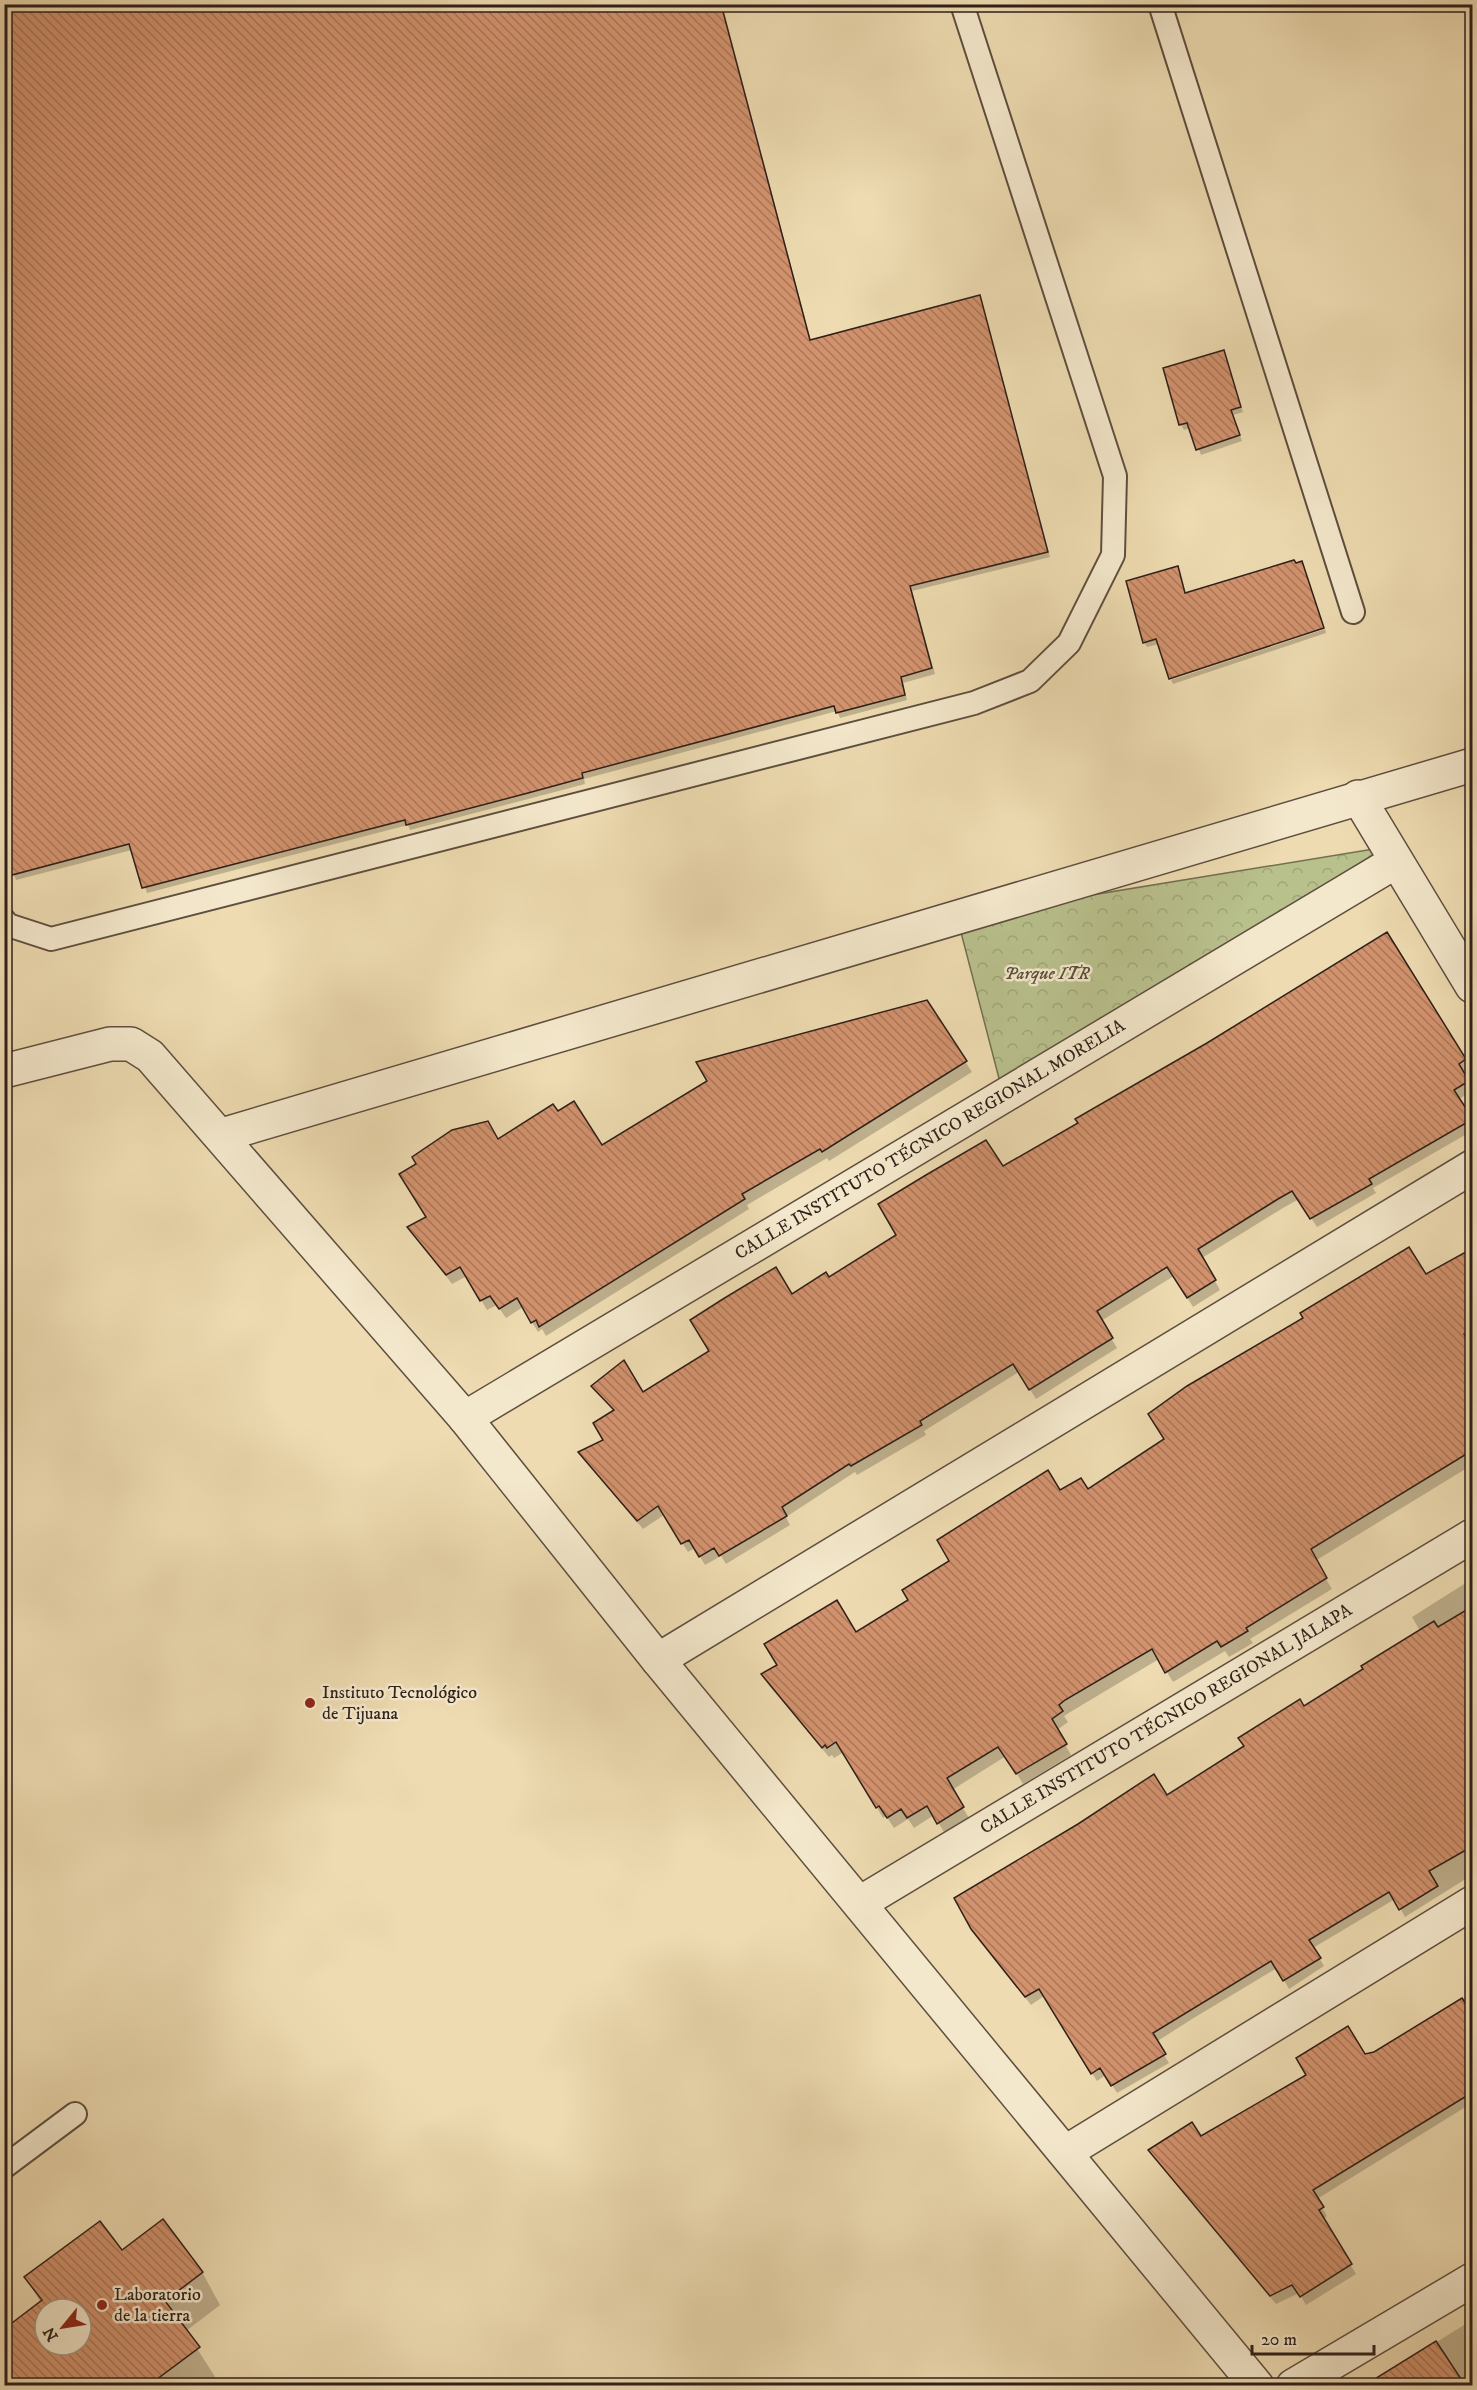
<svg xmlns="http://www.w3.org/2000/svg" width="1477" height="2390" viewBox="0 0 1477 2390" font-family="'IM FELL DW Pica',serif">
  <defs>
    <pattern id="park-crowns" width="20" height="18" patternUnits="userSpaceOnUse" patternTransform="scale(1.5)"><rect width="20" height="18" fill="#b8c08c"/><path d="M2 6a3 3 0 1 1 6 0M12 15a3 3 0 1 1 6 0" fill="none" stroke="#9ea578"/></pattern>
    <pattern id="building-back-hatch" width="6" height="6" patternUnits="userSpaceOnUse" patternTransform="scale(1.5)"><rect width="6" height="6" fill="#d2926d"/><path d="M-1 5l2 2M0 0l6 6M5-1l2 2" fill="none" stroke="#ab7759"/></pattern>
  </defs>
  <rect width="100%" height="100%" fill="#eedbb1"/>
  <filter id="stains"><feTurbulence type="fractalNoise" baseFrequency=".00333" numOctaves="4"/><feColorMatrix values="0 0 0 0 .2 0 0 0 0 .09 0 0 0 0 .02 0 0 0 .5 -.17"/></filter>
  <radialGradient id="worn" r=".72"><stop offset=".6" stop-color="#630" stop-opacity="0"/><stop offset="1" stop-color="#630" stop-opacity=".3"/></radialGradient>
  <path fill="url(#park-crowns)" stroke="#737052" stroke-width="1.5" d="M1386 847 1001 1086 957 917Z"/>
  <g fill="#0003" fill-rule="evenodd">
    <path d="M4 4H722L811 341 979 296 1050 557 912 591 935 674 903 683 907 700 840 718 837 711 584 779 585 784 532 798 410 830 408 825 147 893 132 850 16 880 4 851Z"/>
    <path d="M1223 352 1243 412 1233 415 1242 441 1201 455 1191 428 1184 430 1181 425 1165 369Z"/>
    <path d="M1302 563 1324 626 1170 678 1159 644 1147 647 1144 642 1178 568 1186 594Z"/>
    <path d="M1325 629 1326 633 1173 684 1171 680Z"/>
    <path d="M1387 934 1470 1069 1463 1074 1472 1091 1459 1099 1472 1122V1131L1373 1188 1376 1193 1317 1227 1299 1199 1283 1208 1202 1258 1220 1290 1193 1307 1174 1276 1101 1321 1117 1348 1036 1399 1019 1372 924 1431 926 1435 857 1475 855 1472 786 1517 790 1525 726 1564 721 1556 705 1565 695 1548 688 1552 664 1515 643 1529 586 1462 580 1453 605 1441 614 1412 593 1386 643 1394 711 1352 792 1296 828 1279 1003 1168 1080 1124Z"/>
    <path d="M927 1001 972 1072 829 1161 827 1158 747 1205 749 1209 546 1336 542 1329 538 1332 523 1307 506 1318 497 1305 487 1310 467 1276 452 1284 409 1228 427 1218 498 1141 557 1113 602 1147Z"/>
    <path d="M1472 1248V1465L1315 1561 1332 1589 1250 1639 1253 1643 1229 1657 1225 1651 1173 1682 1159 1659 1072 1711 1064 1716 1068 1722 1057 1730 1071 1755 1023 1784 1006 1756 952 1790 969 1818 945 1834 934 1815 914 1828 908 1819 894 1828 886 1816 883 1818 844 1752 834 1758 832 1755 829 1757 769 1685 763 1675 856 1634 910 1601 1060 1492 1087 1491Z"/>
    <path d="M1472 1579V1875L1405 1917 1395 1899 1313 1948 1324 1966 1289 1989 1277 1968 1192 2019 1156 2042 1169 2063 1117 2093 1106 2075 1097 2081 1044 1996 1031 2005 978 1937 1166 1797 1365 1670 1420 1631 1412 1617Z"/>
    <path d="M1472 1993V2103L1317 2199 1327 2216 1323 2219 1356 2274 1306 2305 1299 2293 1276 2304 1150 2150 1200 2138 1375 2053Z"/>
    <path d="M122 2252 202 2272 220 2305 186 2331 217 2380 210 2386H4V2355L41 2303 26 2278ZM45 2309H81V2345H45Z"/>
    <path d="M1472 2320V2386H1390L1384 2375Z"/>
  </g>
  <g fill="url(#building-back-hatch)" stroke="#2e1f19" stroke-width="1.5" fill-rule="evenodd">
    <path d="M4 4H721L810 340 980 295 1048 552 910 586 932 668 901 677 905 695 836 713 834 706 582 773 583 778 528 793 406 825 405 820 142 888 129 844 12 875 4 849Z"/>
    <path d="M1224 350 1241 407 1231 410 1240 435 1196 450 1187 423 1179 425 1163 368Z"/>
    <path d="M1294 560 1296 563 1302 561 1324 628 1169 679 1156 639 1143 643 1126 581 1178 566 1185 593Z"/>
    <path d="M1387 932 1466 1059 1459 1064 1469 1081 1454 1090 1473 1119 1369 1179 1372 1184 1310 1219 1292 1191 1278 1199 1198 1249 1216 1280 1187 1298 1167 1267 1097 1311 1113 1338 1029 1390 1013 1364 920 1421 922 1425 851 1466 849 1464 782 1507 787 1516 719 1556 714 1548 699 1557 689 1540 681 1544 658 1506 637 1521 578 1452 603 1440 593 1423 614 1410 591 1386 624 1360 643 1392 709 1351 690 1320 723 1299 776 1267 792 1294 826 1272 829 1277 896 1235 878 1204 926 1175 986 1140 1003 1166 1078 1123 1075 1119 1207 1043Z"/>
    <path d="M927 1000 967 1061 822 1152 820 1149 742 1194 745 1199 539 1327 536 1320 531 1323 517 1298 499 1309 490 1296 480 1301 460 1267 446 1275 407 1227 426 1217 399 1174 416 1164 412 1157 452 1130 488 1121 498 1139 553 1104 558 1111 574 1101 602 1145 707 1081 696 1062Z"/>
    <path d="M1409 1247 1426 1274 1473 1248V1329L1464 1334 1473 1351V1450L1311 1549 1327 1578 1246 1628 1248 1631 1221 1647 1217 1641 1165 1673 1152 1649 1065 1700 1059 1705 1063 1711 1052 1719 1067 1744 1016 1774 998 1747 947 1778 964 1807 937 1824 927 1806 907 1818 901 1809 887 1818 879 1806 876 1808 836 1742 827 1748 825 1745 822 1748 761 1674 777 1665 764 1644 837 1600 856 1632 908 1600 902 1590 949 1561 937 1540 1048 1470 1060 1490 1081 1478 1088 1489 1164 1439 1148 1414 1187 1386 1303 1318 1300 1313Z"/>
    <path d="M1473 1606V1846L1429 1871 1438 1886 1399 1910 1389 1892 1309 1940 1321 1958 1283 1981 1271 1961 1153 2033 1166 2054 1111 2086 1100 2068 1091 2074 1039 1989 1025 1997 971 1929 954 1898 1078 1824 1154 1774 1167 1795 1244 1746 1238 1738 1300 1699 1304 1706 1363 1669 1361 1666 1434 1621 1438 1627Z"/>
    <path d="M1462 1998 1473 2015V2092L1313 2190 1324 2207 1319 2210 1352 2264 1300 2297 1292 2285 1270 2296 1148 2150 1192 2122 1201 2136 1306 2075 1296 2058 1348 2026 1365 2054 1374 2052Z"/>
    <path d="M163 2219 203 2272 165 2301 200 2347 149 2385H4V2329L42 2300 24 2277 100 2221 122 2250ZM45 2309H81V2345H45Z"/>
    <path d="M1436 2341 1465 2385H1365Z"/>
  </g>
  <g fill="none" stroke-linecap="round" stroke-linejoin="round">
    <defs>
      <g id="service">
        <path d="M1160 4 1353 612"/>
        <path d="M4 920 8 925 51 939 974 703 1030 681 1069 643 1113 555 1115 476 962 4"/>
        <path d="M4 2167 75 2114"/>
      </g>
      <g id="minor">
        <path d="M1358 797 1472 986"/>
        <path d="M222 1135 1472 765"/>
        <path id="s1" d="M465 1418 1395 862"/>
        <path d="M658 1660 1472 1167"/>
        <path id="s2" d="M860 1903 1472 1536"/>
        <path d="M1066 2152 1472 1903"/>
        <path d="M1293 2386 1472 2280"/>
      </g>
      <path id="tertiary" d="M4 1071 110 1044H131L150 1056 465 1418 658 1660 1257 2386"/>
    </defs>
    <use href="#service" stroke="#5e4e3f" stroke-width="26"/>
    <use href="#minor" stroke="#5e4e3f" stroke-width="36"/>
    <use href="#tertiary" stroke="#5e4e3f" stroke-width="36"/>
    <use href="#service" stroke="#f4e8cc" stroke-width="22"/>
    <use href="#minor" stroke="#f4e8cc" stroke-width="33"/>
    <use href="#tertiary" stroke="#f4e8cc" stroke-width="33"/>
  </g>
  <g fill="#8f2418" stroke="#f4e8cc" stroke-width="2">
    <circle cx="310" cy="1703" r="6"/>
    <circle cx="102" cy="2305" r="6"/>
  </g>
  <g text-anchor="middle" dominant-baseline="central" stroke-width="5" stroke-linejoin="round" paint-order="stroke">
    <g font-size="18" font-style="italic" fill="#574f3c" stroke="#f4e8cc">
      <text x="1047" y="974">Parque ITR</text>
    </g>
    <g font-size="18" fill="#2e1f19" stroke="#f4e8cc">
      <text stroke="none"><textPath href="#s1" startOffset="542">CALLE INSTITUTO TÉCNICO REGIONAL MORELIA</textPath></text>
      <text stroke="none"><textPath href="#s2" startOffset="357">CALLE INSTITUTO TÉCNICO REGIONAL JALAPA</textPath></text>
    </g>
    <g font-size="18" fill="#2e1f19" stroke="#f4e8cc" text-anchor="start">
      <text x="322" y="1693">Instituto Tecnológico<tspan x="322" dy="21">de Tijuana</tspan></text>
      <text x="114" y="2295">Laboratorio<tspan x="114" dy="21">de la tierra</tspan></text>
    </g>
  </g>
  <rect width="1477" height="2390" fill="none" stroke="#eedbb1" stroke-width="24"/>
  <rect x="6" y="6" width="1465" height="2378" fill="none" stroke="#2e1f19" stroke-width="3"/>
  <rect x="12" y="12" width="1453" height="2366" fill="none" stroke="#2e1f19" stroke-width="1.5"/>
  <g transform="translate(63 2327) rotate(240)"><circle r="28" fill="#f4e8cc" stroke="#a59884" stroke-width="1.5"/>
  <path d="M0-4.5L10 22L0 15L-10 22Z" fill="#8f2418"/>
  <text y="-9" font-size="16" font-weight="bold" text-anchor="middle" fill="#2e1f19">N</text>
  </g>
  <path d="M1252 2345v9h122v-9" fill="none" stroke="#2e1f19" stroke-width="3"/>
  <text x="1261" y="2345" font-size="18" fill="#2e1f19" stroke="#f4e8cc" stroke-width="4.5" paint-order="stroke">20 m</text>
  <rect width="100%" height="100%" filter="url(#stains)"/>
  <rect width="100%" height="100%" fill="url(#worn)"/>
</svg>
